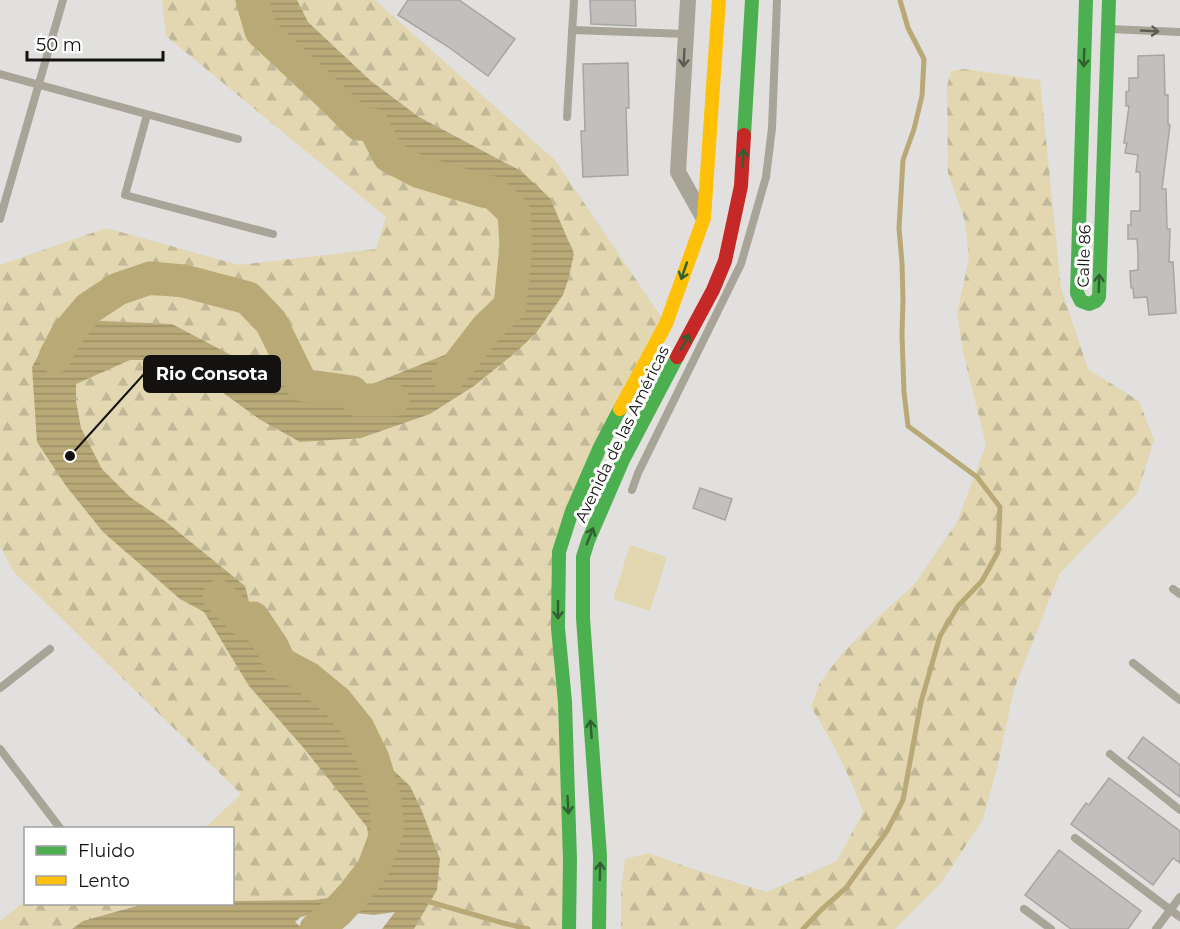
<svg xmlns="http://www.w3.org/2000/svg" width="1180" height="929" viewBox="0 0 1180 929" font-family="Montserrat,sans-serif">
  <defs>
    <pattern id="forest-firs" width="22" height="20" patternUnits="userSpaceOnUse" patternTransform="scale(1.5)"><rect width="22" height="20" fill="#e2d7b1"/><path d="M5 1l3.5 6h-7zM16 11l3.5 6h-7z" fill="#c1b897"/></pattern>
    <pattern id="water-rules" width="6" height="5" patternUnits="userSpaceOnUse" patternTransform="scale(1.5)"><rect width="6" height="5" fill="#b8a977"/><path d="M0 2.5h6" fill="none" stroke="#9d9066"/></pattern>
  </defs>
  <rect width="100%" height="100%" fill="#e1e0de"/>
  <path fill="#e2d7b1" d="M630 545 667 557 650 611 613 599Z"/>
  <g fill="url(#forest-firs)">
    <path d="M162 0H252L253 3 285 55 335 100 406 150 494 193 514 212 527 276 510 306 477 342 352 392 302 385 229 354 172 324 59 319 37 442 66 486 103 532 180 599 204 612 249 686 302 746 368 827 373 869 353 895 314 900 233 901 232 828H195L208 825 241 794 13 571 0 546V265L106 228 239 265 376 249 386 217 166 36Z"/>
    <path d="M297 0H375L555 160 666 324 559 553 569 929H414L437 890 440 859 422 811 410 786 280 663 253 618 245 586 165 521 130 498 102 469 81 428 76 401V384L130 360H163L204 379 259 419 361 438 430 414 474 386 515 353 536 333 563 295 521 171 419 117 371 81 308 22Z"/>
    <path d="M964 69 1040 80 1061 288 1088 369 1139 401 1154 440 1137 494 1060 573 1014 689 999 760 983 819 942 882 895 929H621V891L625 859 649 853 687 867 767 892 837 861 863 812C850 775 832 741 811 707L819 684 840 656 880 615 914 585 957 522 986 445 963 352 957 313 969 258 965 221 948 173 947 86 951 71Z"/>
    <path d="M25 901 26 904H183L139 905 83 921 72 929H0V921Z"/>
  </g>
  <path fill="url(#water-rules)" d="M252 0H297L308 22 371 81 419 117 521 171 550 198 574 254 568 280 563 295 536 333 515 353 474 386 430 414 361 438 300 442 259 419 204 379 163 360H130L76 384V401L81 428 102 469 130 497 165 521 245 586 253 618 280 663 410 786 422 811 440 859 437 890 414 929H382L395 912 374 915 355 913H316L301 917 295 922 303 929H72L83 921 140 905 232 904 233 901 313 900 353 895 373 869 367 827 302 746 249 686 204 612 180 599 103 532 66 486 37 442 32 367 58 319 172 324 229 354 302 385 352 392 477 342 510 306 527 276 514 212 494 193 406 150 335 100 261 32Z"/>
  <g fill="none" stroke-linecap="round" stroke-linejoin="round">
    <g stroke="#b8a977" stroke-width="5">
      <path d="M423 900 503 923 528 929"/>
      <path d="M803 929 821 910 846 888 887 831 903 800 921 702 940 636 958 606 982 581 998 552 1000 507 977 477 908 426 904 392 902 335 903 300 902 263 899 228 903 160 914 129 922 96 924 59 908 28 900 0"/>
    </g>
    <g stroke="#b8a977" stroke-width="33">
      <path d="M252 0 261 31 335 100 359 124 373 125 389 156 420 172 483 191 494 193 514 212 516 247 510 306 486 329 453 372 448 376"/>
      <path d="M55 357 67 334 89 308 118 289 150 278 184 281 248 298 271 322 302 385 352 392 358 400H393"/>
      <path d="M219 596 242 619 253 618 272 646 280 663 308 678 337 702 358 728 373 759 384 795 388 829 373 869 353 895 337 912 316 929"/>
    </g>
  </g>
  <g fill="#c1c0be" stroke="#a6a5a4" stroke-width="1.5">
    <path d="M408 0H459L515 39 488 76 447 46 398 15Z"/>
    <path d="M590 0H635L636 26 591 24Z"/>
    <path d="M1164 55 1165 95H1168V124L1170 125 1162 189H1166L1167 229H1170L1169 262H1173L1176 313 1149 315 1147 297 1134 298 1133 288H1131L1130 271 1138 270V254L1137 239H1128V225H1131V211H1140V172H1136L1138 155 1125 153 1127 143H1124L1129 106H1126V92L1129 91V78H1138V56Z"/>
    <path d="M628 63 629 108H626L628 175 583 177 581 131H585L583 64Z"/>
    <path d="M700 488 732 499 725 520 693 508Z"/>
    <path d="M1143 737 1180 765V797L1128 758Z"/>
    <path d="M1109 778 1180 831V863L1173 858 1153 885 1071 824 1086 803 1089 805Z"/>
    <path d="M1059 850 1141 911 1128 929H1071L1025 895Z"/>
  </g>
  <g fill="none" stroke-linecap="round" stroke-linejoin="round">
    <g stroke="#a8a497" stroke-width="8">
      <path d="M1109 29 1180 32"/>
      <path d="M572 30 686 34"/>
      <path d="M0 74 238 139"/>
      <path d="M147 115 125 195 273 234"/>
      <path d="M567 117 574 0"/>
      <path d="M0 219 63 0"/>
      <path d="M632 490 638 473 741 264 766 177 772 128 777 0"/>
      <path d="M1173 589 1180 594"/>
      <path d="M1133 663 1180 700"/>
      <path d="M0 688 50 649"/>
      <path d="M0 749 60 828"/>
      <path d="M1110 754 1180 810"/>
      <path d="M1075 838 1180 917"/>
      <path d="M1024 909 1051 929"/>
      <path d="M1156 929 1180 897"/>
    </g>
    <path stroke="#a8a497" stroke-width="16" d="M688 0 678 172 703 217"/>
    <g stroke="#4caf50" stroke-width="14">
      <path d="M1086 0 1077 293 1081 301 1089 304 1096 301 1099 297 1109 0"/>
      <path d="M744 135 752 0"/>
      <path d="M569 929 570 860 565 702 558 628 559 552 572 511 600 447 620 409"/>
      <path d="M599 929 600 856 583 618V557L588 541 623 460 677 357"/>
    </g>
    <path stroke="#ffc107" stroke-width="14" d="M620 409 666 324 704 218 719 0"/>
    <path stroke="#c62828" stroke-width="14" d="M677 357 713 290 725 261 741 186 744 135"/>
  </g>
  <defs><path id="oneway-shaft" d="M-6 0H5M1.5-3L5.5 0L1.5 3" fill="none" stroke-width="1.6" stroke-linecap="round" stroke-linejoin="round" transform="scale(1.5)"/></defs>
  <g stroke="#5e5b54">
    <use href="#oneway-shaft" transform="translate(1150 31) rotate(3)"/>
    <use href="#oneway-shaft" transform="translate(684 58) rotate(93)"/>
  </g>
  <g stroke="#306030">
    <use href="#oneway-shaft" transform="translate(1084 58) rotate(92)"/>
    <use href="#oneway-shaft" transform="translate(743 158) rotate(-87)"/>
    <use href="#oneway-shaft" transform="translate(684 271) rotate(109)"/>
    <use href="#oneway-shaft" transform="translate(1099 283) rotate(-88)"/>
    <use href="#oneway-shaft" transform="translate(685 342) rotate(-62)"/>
    <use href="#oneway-shaft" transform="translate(590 536) rotate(-68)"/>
    <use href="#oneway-shaft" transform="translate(558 610) rotate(90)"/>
    <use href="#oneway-shaft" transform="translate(591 729) rotate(-94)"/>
    <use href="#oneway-shaft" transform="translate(568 805) rotate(87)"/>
    <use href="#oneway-shaft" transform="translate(600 871) rotate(-89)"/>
  </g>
  <g text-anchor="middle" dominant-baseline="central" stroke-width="6" stroke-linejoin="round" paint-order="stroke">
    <g font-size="16" fill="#131211" stroke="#fff">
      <text transform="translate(1084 256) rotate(-88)">Calle 86</text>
      <text transform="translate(622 434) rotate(-64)">Avenida de las Américas</text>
    </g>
  </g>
  <path fill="none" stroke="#131211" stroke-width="2" d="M70 456L144 374"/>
  <circle fill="#131211" stroke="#fff" stroke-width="2" cx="70" cy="456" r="6"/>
  <rect fill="#131211" stroke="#131211" stroke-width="2" x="144" y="356" width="136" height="36" rx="6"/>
  <g font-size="18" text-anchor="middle" font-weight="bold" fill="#fff">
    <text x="212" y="380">Rio Consota</text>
  </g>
  <rect x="24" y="827" width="210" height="78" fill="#ffffff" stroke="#a1a0a0" stroke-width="1.5"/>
  <rect x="36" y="846" width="30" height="9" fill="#4caf50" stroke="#a1a0a0" stroke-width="1.5"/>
  <text x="78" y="857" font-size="18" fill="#131211">Fluido</text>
  <rect x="36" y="876" width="30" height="9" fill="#ffc107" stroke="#a1a0a0" stroke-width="1.5"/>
  <text x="78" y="887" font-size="18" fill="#131211">Lento</text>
  <path d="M27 51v9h136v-9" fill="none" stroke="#131211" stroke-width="3"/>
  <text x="36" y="51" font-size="18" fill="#131211" stroke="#ffffff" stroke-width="4.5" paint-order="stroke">50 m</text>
</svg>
